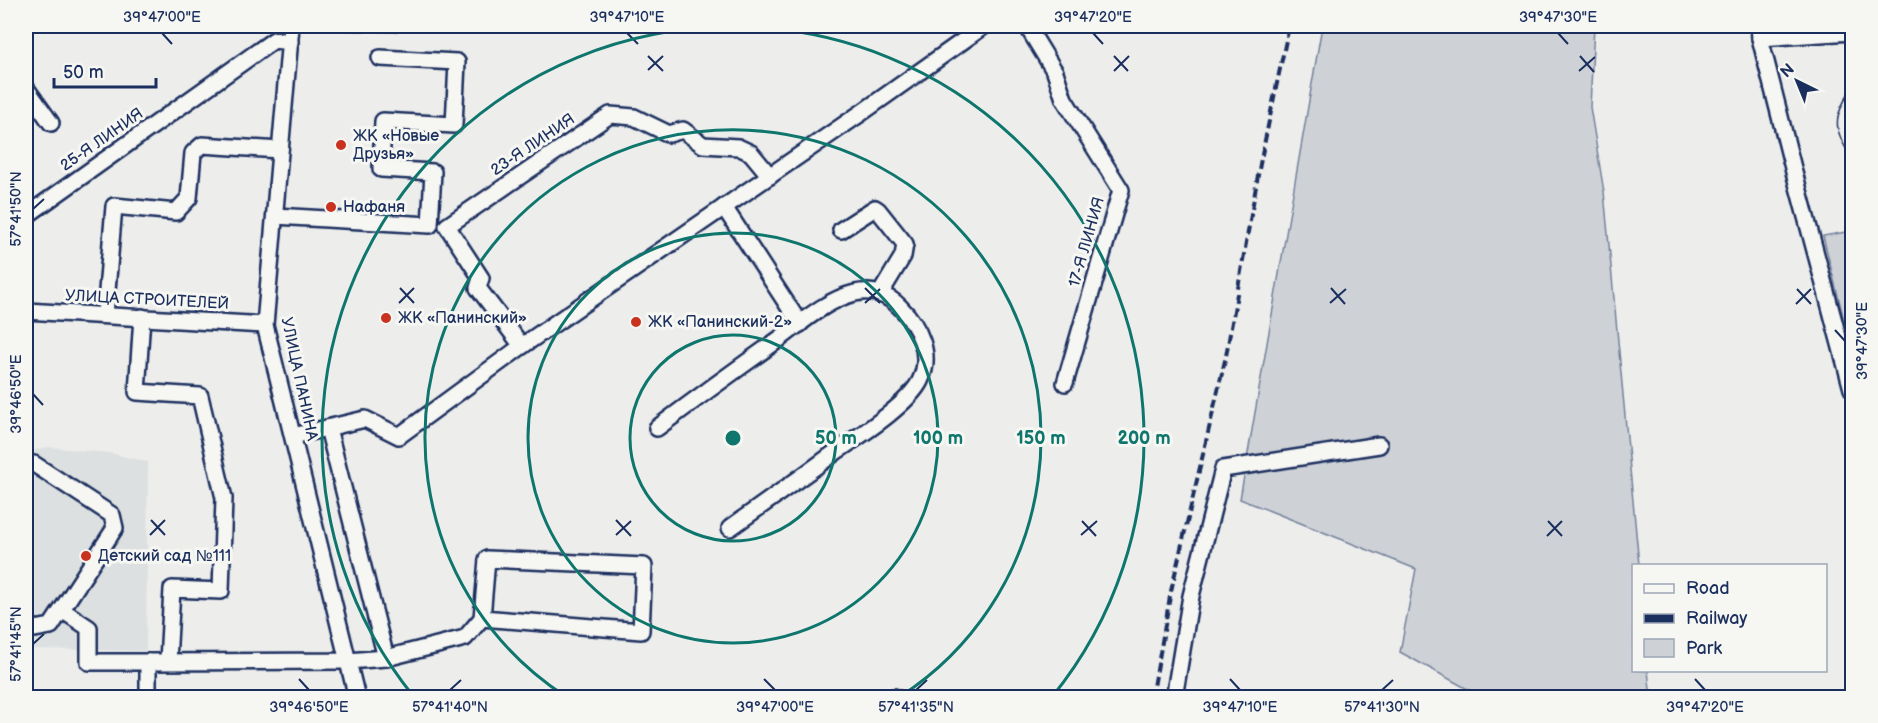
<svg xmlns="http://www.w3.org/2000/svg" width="1878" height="723" viewBox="0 0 1878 723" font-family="'Balsamiq Sans',sans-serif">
  <rect width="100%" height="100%" fill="#edeeec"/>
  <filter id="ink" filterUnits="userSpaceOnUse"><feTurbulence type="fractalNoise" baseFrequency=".0167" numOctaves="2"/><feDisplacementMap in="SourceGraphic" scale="12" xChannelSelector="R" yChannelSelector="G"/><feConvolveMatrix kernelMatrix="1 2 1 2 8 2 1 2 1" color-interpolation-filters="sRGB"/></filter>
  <g filter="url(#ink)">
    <path fill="#dde0e1" d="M48 447 110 453 148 462 146 651 26 649V452Z"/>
    <g fill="#ced2d7" stroke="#74809a" stroke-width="1.5">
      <path d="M338 26H396V32L338 30Z"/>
      <path d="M1322 26H1594L1590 107 1604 192 1639 565 1634 566V670L1648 671 1651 697H1482L1400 652 1416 569 1240 499Z"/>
      <path d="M1852 231V352L1823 236Z"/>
    </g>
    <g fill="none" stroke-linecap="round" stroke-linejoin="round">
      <defs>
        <g id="minor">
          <path d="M291 26 265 325 357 698"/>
          <path d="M1027 26 1055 72 1064 99 1121 190 1065 383"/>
          <path d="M1759 26 1760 38 1794 172 1852 389"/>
          <path d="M1760 38 1852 32"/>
          <path d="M26 88 51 123"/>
          <path d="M724 207 800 324"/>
          <path d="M26 216 274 40 290 42"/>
          <path d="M275 216 430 225 433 172 381 169 383 121 454 125 457 62 380 58"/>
          <path d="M841 230 875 208 878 210 905 244 903 256 880 294"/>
          <path d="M26 311 265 325"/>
          <path d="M105 315 114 206 176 212 189 198 193 153 202 145 280 150"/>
          <path d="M142 317 137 392 200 396 224 498 221 591 172 589 168 661"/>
          <path d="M522 346 478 288 481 278 447 226 610 115 634 117 669 134 683 130 703 145 738 147 751 153 770 176"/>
          <path d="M328 428 386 658"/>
          <path d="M657 428C697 398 737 369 778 340 801 323 826 300 855 293 872 289 888 295 900 307 919 326 933 355 920 381 908 405 859 436 837 451 802 477 766 502 730 528"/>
          <path d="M293 436 365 419 399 436 522 346 864 111 984 26"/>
          <path d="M26 464H34L112 515 115 528 51 626 35 629 26 622"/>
          <path d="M62 610 89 628V662H148"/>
          <path d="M894 697 896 698"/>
          <path d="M148 698V662L348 661 386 658 465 638 482 618 487 559 644 566 641 631 482 618"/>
          <path d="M1174 698 1191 596 1223 469 1379 445"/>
        </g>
      </defs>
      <use href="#minor" stroke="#1b2f5e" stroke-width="20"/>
      <use href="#minor" stroke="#f6f6f2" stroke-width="15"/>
      <path stroke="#1b2f5e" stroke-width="1.5" d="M1852 88C1833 117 1832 129 1852 158"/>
      <path stroke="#1b2f5e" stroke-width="4" stroke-dasharray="9 4.5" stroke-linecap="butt" d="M1152 698 1171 591 1226 356 1260 164 1289 26"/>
    </g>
  </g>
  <path fill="none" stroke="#1b2f5e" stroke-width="2" d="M162 33 172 44M627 33 638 44M1093 33 1103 44M1558 33 1568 44M648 56 663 71M1114 56 1128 71M1580 56 1594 72M648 70 663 56M1114 71 1129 56M1579 71 1595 57M33 209 44 199M400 288 414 303M865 288 880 303M1331 288 1345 304M1797 289 1811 304M399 303 414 288M865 303 880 289M1330 303 1346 289M1796 304 1811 289M1835 330 1845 341M33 394 43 405M151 520 165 535M616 520 631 536M1082 521 1096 536M1548 521 1562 536M150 535 165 520M616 535 631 521M1081 535 1097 521M1547 536 1562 521M33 644 44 634M299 679 309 690M764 679 775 690M1230 679 1240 690M1695 679 1705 690M450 690 461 680M916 690 927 680M1382 690 1393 680"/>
  <g fill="none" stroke="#0f766e" stroke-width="3">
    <circle cx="733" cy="438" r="103"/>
    <circle cx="733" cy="438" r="205"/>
    <path d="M565 696A308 308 0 1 1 901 696"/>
    <path d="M414 697A411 411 0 1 1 1052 697"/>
  </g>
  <g fill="#c8321e" stroke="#f6f6f2" stroke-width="2">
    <circle cx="341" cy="145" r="6"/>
    <circle cx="331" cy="207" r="6"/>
    <circle cx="386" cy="318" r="6"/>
    <circle cx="636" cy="322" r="6"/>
    <circle cx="86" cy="556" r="6"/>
  </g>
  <g text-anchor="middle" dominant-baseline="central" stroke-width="6" stroke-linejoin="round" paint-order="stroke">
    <g font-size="16" fill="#1b2f5e" stroke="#f6f6f2" text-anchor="start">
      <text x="353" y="136">ЖК «Новые<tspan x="353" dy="18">Друзья»</tspan></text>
      <text x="343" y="207">Нафаня</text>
      <text x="398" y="318">ЖК «Панинский»</text>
      <text x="648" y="322">ЖК «Панинский-2»</text>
      <text x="98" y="556">Детский сад №111</text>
    </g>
    <g font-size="16" fill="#1b2f5e" stroke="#f6f6f2">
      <text transform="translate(102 140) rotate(-35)">25-Я ЛИНИЯ</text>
      <text transform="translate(533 145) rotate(-34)">23-Я ЛИНИЯ</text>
      <text transform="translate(1087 242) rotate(-74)">17-Я ЛИНИЯ</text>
      <text transform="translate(147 300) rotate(3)">УЛИЦА СТРОИТЕЛЕЙ</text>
      <text transform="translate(299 379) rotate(78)">УЛИЦА ПАНИНА</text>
    </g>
  </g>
  <circle cx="733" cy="438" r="9" fill="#0f766e" stroke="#f6f6f2" stroke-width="3"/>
  <g font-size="18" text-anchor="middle" font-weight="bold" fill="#0f766e" stroke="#f6f6f2" stroke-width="6" stroke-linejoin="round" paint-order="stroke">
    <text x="836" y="444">50 m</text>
    <text x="938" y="444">100 m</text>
    <text x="1041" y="444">150 m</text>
    <text x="1144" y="444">200 m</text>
  </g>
  <rect width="1878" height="723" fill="none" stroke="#f6f6f2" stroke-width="66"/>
  <rect x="1632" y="564" width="195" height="108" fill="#f6f6f2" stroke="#9ea6b7" stroke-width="1.5"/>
  <rect x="1644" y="584" width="30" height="9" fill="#f6f6f2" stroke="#9ea6b7" stroke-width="1.5"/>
  <text x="1686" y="594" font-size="18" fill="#1b2f5e">Road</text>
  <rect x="1644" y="614" width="30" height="9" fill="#1b2f5e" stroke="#9ea6b7" stroke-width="1.5"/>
  <text x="1686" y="624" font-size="18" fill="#1b2f5e">Railway</text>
  <rect x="1644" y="639" width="30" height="18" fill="#ced2d7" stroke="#9ea6b7" stroke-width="1.5"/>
  <text x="1686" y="654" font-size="18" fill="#1b2f5e">Park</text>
  <g transform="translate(1797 81) rotate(317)" stroke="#f6f6f2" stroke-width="4.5" paint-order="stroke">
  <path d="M0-4.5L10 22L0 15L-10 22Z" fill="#1b2f5e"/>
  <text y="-9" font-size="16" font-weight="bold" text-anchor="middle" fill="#1b2f5e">N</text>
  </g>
  <path d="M54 78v9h102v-9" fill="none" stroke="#1b2f5e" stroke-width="3"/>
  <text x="63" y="78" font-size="18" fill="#1b2f5e" stroke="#f6f6f2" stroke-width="4.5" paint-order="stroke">50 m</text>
  <rect x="33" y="33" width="1812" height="657" fill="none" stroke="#1b2f5e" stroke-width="2"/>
  <g font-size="15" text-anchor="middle" fill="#1b2f5e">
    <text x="162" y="22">39°47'00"E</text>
    <text x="627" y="22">39°47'10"E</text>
    <text x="1093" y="22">39°47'20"E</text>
    <text x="1558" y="22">39°47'30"E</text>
    <text transform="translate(16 209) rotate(-90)" y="5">57°41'50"N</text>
    <text transform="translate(1862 341) rotate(-90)" y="5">39°47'30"E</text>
    <text transform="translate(16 394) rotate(-90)" y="5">39°46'50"E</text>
    <text transform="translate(16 644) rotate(-90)" y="5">57°41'45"N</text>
    <text x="309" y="712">39°46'50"E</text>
    <text x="450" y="712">57°41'40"N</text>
    <text x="775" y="712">39°47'00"E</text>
    <text x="916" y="712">57°41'35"N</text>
    <text x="1240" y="712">39°47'10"E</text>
    <text x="1382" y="712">57°41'30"N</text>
    <text x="1705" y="712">39°47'20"E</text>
  </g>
</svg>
